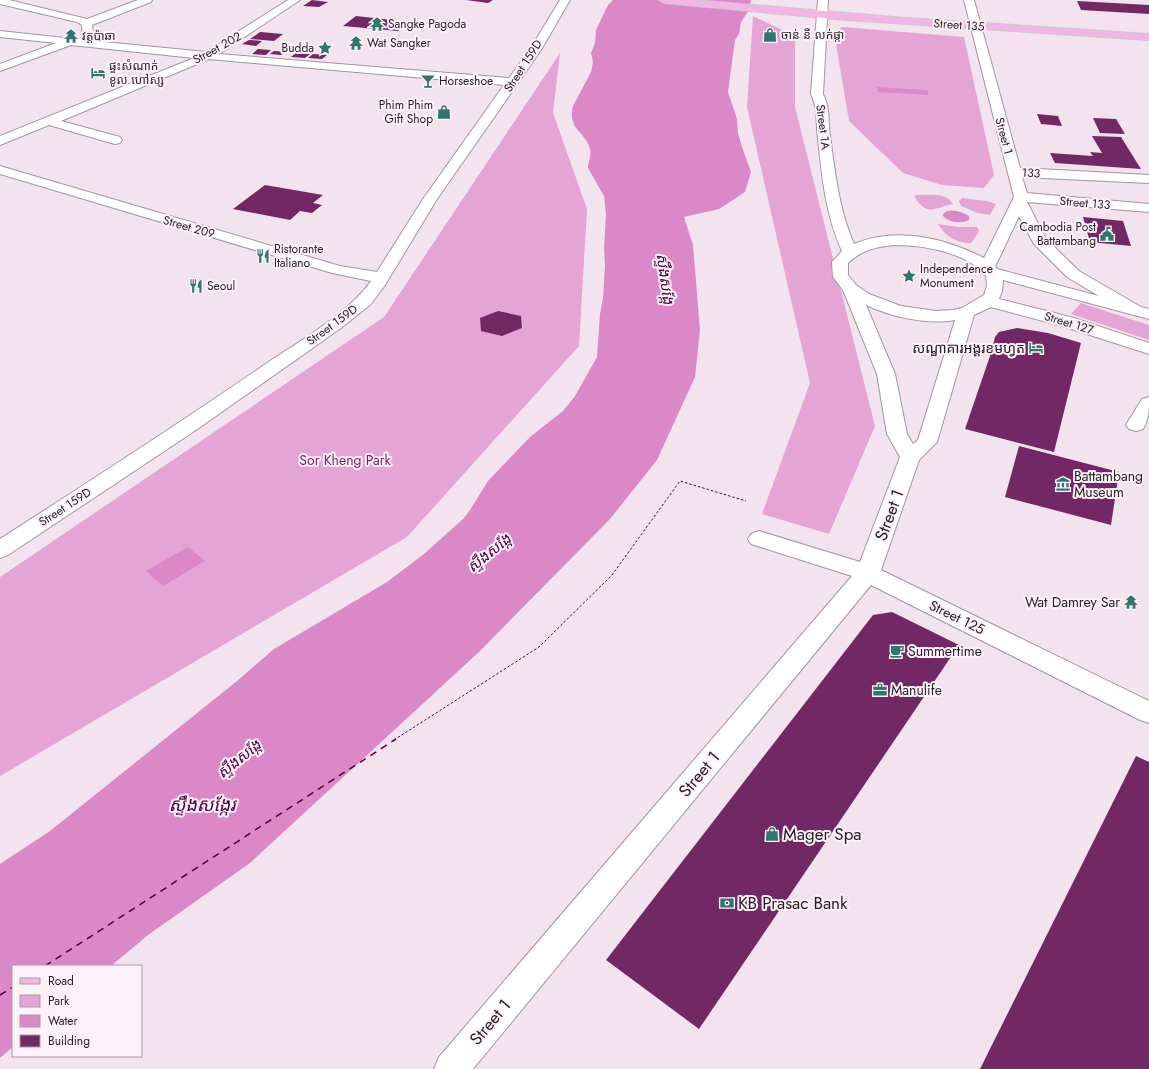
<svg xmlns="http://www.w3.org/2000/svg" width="1149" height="1069" viewBox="0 0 1149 1069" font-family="Jost,'Noto Sans Khmer',sans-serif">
  <rect width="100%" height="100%" fill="#f2e3ee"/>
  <g fill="#e5a4d6">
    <path d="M753 16 795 36V107L875 426 829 534 762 514 810 383 747 107Z"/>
    <path d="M842 27 964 37 994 175 984 188 942 185 903 173 849 121 834 32Z"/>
    <path d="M560 53 553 113 587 209 579 346 407 537 0 776V577L384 317Z"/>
    <path d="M916 195C928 195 947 192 953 204 933 208 927 217 914 196Z"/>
    <path d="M962 198 987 201 996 204 990 215 978 213 961 206 959 201Z"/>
    <path d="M938 224 959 227H977L979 230 977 235 971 243C956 243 945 236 938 224Z"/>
    <path d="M1081 303 1149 325V340L1071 314Z"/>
  </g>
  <g fill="#db88c9">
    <path d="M613 0H751L749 10 741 22 739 34 735 40 728 92 737 119 738 133 742 147 751 172 745 192 719 209 684 217 693 245 700 330 695 377 657 460 610 519 480 651 250 863 148 935 111 966H13V1047L0 1058V864L50 831 237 681 274 649 387 582 424 554 464 518 470 510 488 481 530 437 563 411 575 396 597 357 600 314 603 298 605 266 604 248 606 214 604 196 588 168C588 161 592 155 590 149 586 132 567 130 573 106L591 72 593 62 591 53 595 43 596 30 608 5Z"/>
    <path d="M877 87 927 90 929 95 878 92Z"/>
    <path d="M947 211C955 210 962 211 969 216V220C961 224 950 223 943 216V214Z"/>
    <path d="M188 547 205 561 163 586 146 571Z"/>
  </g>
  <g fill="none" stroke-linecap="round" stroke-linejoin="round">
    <path stroke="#4b0041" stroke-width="1" stroke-dasharray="2.5 2" stroke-linecap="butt" d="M394 740 539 647 612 575 680 481 746 501"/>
    <g stroke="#4b0041" stroke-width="1.5" stroke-dasharray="7 5.5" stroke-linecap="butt">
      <path d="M45 966 396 739"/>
      <path d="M0 995 13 987"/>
    </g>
  </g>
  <g fill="#722865">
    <path d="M312 0 328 2 319 7 303 6Z"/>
    <path d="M466 0H493L488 3Z"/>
    <path d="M1077 1 1149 5V14L1081 10Z"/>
    <path d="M356 16 410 22 398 31 343 26Z"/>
    <path d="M260 32 283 34 274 41 250 39Z"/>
    <path d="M249 40H250L262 41 256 46 242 44Z"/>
    <path d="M258 49 271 50 266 55 252 54Z"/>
    <path d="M274 51 285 52 281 55 270 54Z"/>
    <path d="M296 53 310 54 305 58 291 57Z"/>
    <path d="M313 54 327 55 322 59 308 58Z"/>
    <path d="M1037 114 1058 116 1062 126 1041 124Z"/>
    <path d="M1093 118 1116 119 1125 134 1100 133Z"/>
    <path d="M1092 136 1121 137 1141 169 1055 163 1050 153 1093 156 1090 152 1102 153Z"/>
    <path d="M265 185 323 195 313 203 322 205 312 213 300 211 290 220 233 209Z"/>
    <path d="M1083 217 1123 221 1131 246 1090 242Z"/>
    <path d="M498 311 521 316 522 328 502 336 481 331 480 318Z"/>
    <path d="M1017 328 1048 333 1081 343 1054 452 965 429 991 353 995 337 999 332Z"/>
    <path d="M1019 446 1119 472 1111 525 1005 497Z"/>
    <path d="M892 612 959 645 699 1029 606 960 873 615Z"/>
    <path d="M1136 756 1149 762V1069H980Z"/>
  </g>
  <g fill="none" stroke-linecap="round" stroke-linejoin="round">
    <defs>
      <g id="minor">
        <path d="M0 0H9L87 19 138 0H152L151 2 92 25 94 41 206 52 288 0H300L219 54 509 78 530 49 560 0H570L541 50 437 199 385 285 371 304 341 328 196 430 8 555 0 558V539C90 481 179 424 267 363 300 341 349 313 371 281L332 273 0 174V166L340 266 377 272 423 199 504 85 209 59 61 121 120 137 122 140 120 143 115 144 49 125 0 145V136L194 58 71 45 0 71V64L56 43 0 37V31L83 40 82 25 77 22 0 4Z"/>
        <path d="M818 0H828L823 94C830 107 828 121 830 136 835 172 839 210 854 244 897 226 945 238 984 258L1014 197 964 0H974L1020 168 1149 175V183L1022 177 1027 193 1149 204V212L1027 202 1046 239 1079 271 1141 307 1149 309V319L1003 280 1002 291 999 299 1074 318 1149 343V354L1062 326 991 307 974 315 937 442 919 460 881 570 1149 701V723L1140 720 871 585 473 1069H434L439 1057 852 576 751 544 748 539 751 534 759 531 860 562 900 457 887 434 877 374 843 290 833 277 832 262 842 251C826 216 822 178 818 139 816 124 818 108 811 94ZM1019 216 1034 244 1067 277 1099 296 997 269 995 267ZM894 245C923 245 967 252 986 276L987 286 984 295 962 308 953 310 936 311 901 306 869 294 856 285 848 275V263C862 250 875 247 894 245ZM866 305C892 317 926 325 955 320L918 440 913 444 907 434 895 374Z"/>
        <path d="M1149 397C1149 410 1149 419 1143 429L1136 431 1129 429 1126 425 1142 399Z"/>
      </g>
      <path id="major" d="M659 0H694L906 18 1149 34V40L846 20 664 3Z"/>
    </defs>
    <use href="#minor" stroke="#a2959f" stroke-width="2"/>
    <use href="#major" stroke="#cac9ca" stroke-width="2"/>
    <use href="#minor" fill="#fff" fill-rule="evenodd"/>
    <use href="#major" fill="#f2b5e5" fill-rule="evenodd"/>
  </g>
  <defs>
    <symbol id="temple-bare" viewBox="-9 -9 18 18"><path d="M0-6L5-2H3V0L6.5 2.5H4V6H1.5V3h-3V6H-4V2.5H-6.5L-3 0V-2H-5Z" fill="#2f766e" stroke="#fef1fa" stroke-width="2.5" paint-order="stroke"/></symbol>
    <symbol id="shop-bare" viewBox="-9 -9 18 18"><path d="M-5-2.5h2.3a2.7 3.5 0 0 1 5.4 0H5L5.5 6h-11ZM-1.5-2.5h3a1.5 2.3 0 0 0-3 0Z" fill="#2f766e" stroke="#fef1fa" stroke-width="2.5" paint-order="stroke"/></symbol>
    <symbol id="sight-bare" viewBox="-9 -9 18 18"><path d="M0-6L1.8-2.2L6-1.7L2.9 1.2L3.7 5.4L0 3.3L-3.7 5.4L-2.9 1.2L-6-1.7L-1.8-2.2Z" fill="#2f766e" stroke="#fef1fa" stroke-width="2.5" paint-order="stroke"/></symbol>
    <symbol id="hotel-bare" viewBox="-9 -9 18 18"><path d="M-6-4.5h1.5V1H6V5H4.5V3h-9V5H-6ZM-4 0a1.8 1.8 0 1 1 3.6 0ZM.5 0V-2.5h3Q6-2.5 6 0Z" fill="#2f766e" stroke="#fef1fa" stroke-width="2.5" paint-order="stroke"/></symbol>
    <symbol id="bar-bare" viewBox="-9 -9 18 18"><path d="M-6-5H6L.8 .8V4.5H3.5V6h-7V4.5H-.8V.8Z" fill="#2f766e" stroke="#fef1fa" stroke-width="2.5" paint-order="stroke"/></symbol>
    <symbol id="civic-bare" viewBox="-9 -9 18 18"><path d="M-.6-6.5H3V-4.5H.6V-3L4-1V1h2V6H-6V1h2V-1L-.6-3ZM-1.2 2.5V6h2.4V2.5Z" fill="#2f766e" stroke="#fef1fa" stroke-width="2.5" paint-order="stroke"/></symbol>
    <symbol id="restaurant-bare" viewBox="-9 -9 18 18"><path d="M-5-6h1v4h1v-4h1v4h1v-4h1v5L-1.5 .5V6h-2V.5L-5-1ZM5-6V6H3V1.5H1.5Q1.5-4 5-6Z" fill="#2f766e" stroke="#fef1fa" stroke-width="2.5" paint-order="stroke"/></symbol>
    <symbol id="museum-bare" viewBox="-9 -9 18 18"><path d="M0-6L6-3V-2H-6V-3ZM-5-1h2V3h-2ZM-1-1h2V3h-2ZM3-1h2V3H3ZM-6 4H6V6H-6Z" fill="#2f766e" stroke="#fef1fa" stroke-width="2.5" paint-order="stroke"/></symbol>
    <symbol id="cafe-bare" viewBox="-9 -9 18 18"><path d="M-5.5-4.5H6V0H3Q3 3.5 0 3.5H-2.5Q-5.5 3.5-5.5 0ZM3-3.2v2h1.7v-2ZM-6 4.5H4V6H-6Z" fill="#2f766e" stroke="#fef1fa" stroke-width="2.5" paint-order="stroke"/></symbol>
    <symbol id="office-bare" viewBox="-9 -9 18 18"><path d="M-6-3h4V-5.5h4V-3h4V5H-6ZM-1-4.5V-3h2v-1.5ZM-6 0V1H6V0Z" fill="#2f766e" stroke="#fef1fa" stroke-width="2.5" paint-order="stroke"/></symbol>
    <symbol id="bank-bare" viewBox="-9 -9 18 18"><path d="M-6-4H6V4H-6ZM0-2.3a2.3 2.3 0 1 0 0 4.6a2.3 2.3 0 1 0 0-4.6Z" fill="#2f766e" stroke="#fef1fa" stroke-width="2.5" paint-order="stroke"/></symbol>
  </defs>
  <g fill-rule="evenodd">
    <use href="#temple-bare" x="367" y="14" width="20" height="20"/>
    <use href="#shop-bare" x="760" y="25" width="20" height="20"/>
    <use href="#temple-bare" x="61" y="26" width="20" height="20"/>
    <use href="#temple-bare" x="346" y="33" width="20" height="20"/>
    <use href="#sight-bare" x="315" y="38" width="20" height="20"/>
    <use href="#hotel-bare" x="88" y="63" width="20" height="20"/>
    <use href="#bar-bare" x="418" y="71" width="20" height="20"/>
    <use href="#shop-bare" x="434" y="102" width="20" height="20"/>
    <use href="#civic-bare" x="1097" y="224" width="20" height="20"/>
    <use href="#restaurant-bare" x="253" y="246" width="20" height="20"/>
    <use href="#sight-bare" x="899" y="266" width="20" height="20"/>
    <use href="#restaurant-bare" x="186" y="276" width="20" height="20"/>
    <use href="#hotel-bare" x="1026" y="338" width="20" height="20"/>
    <use href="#museum-bare" x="1053" y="474" width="20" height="20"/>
    <use href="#temple-bare" x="1121" y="592" width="20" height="20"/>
    <use href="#cafe-bare" x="887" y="641" width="20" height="20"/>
    <use href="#office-bare" x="870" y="680" width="20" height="20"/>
    <use href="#shop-bare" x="762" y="824" width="20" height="20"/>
    <use href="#bank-bare" x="717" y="893" width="20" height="20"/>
  </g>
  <g text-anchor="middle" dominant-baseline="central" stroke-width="4" stroke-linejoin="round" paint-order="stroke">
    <g font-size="12" fill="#231e22" stroke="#fef1fa" text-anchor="start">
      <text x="388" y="24">Sangke Pagoda</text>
      <text x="781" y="35">ចាន់ នី លក់ផ្កា</text>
      <text x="82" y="36">វត្តប៉ាឆា</text>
      <text x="367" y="43">Wat Sangker</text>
      <text x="314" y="48" text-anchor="end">Budda</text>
      <text x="109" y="66">ផ្ទះសំណាក់<tspan x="109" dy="14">ខូល ហៅស្ស</tspan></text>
      <text x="439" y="81">Horseshoe</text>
      <text x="433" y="105" text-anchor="end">Phim Phim<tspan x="433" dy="14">Gift Shop</tspan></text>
      <text x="1096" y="227" text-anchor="end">Cambodia Post<tspan x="1096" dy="14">Battambang</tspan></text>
      <text x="274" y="249">Ristorante<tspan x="274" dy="14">Italiano</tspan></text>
      <text x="920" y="269">Independence<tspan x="920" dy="14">Monument</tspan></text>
      <text x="207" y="286">Seoul</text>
    </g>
    <g font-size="12" fill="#231e22" stroke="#fef1fa">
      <text transform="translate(959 25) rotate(4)">Street 135</text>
      <text transform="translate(217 48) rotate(-29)">Street 202</text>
      <text transform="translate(523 66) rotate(-57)">Street 159D</text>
      <text transform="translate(823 127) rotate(83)">Street 1A</text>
      <text transform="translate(1004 136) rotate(75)">Street 1</text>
      <text transform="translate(1031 173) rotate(3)">133</text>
      <text transform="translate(1085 203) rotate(5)">Street 133</text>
      <text transform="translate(189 227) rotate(16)">Street 209</text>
      <text transform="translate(1069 323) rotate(17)">Street 127</text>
      <text transform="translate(332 325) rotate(-36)">Street 159D</text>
      <text transform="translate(65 507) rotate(-33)">Street 159D</text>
    </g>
    <g font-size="14" fill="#231e22" stroke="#fef1fa" text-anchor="start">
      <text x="1025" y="348" text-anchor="end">សណ្ឋាគារអង្គរខមហ្វត</text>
      <text x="1074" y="476">Battambang<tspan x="1074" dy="16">Museum</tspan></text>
      <text x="1120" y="602" text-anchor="end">Wat Damrey Sar</text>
      <text x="908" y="651">Summertime</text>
      <text x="891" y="690">Manulife</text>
    </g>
    <g font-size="14" fill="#7b1a6d" stroke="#fef1fa">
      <text x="345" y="460">Sor Kheng Park</text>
    </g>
    <g font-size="14" fill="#231e22" stroke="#fef1fa">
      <text transform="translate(957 617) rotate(26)">Street 125</text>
    </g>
    <g font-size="15" font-style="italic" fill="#4b0041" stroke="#fef1fa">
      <text transform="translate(665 279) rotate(82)">ស្ទឹងសង្កែ</text>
      <text transform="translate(489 553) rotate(-39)">ស្ទឹងសង្កែ</text>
      <text transform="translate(239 759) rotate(-39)">ស្ទឹងសង្កែ</text>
    </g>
    <g font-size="17" fill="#231e22" stroke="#fef1fa">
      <text transform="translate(889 515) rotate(-70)">Street 1</text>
      <text transform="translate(699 774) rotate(-50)">Street 1</text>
      <text transform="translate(490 1022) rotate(-50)">Street 1</text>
    </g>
    <g font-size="17" fill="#231e22" stroke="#fef1fa" text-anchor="start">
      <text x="783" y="834">Mager Spa</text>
      <text x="738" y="903">KB Prasac Bank</text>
    </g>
    <g font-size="18" font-style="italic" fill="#4b0041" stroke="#fef1fa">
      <text x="202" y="805">ស្ទឹងសង្កែរ</text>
    </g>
  </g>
  <rect x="12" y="965" width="130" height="92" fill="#fef1fa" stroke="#a69da4"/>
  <rect x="20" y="978" width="20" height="6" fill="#f2b5e5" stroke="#a69da4"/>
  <text x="48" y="985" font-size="12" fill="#231e22">Road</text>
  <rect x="20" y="995" width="20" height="12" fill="#e5a4d6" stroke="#a69da4"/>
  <text x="48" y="1005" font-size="12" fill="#231e22">Park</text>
  <rect x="20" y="1015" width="20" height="12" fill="#db88c9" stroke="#a69da4"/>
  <text x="48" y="1025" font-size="12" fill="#231e22">Water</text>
  <rect x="20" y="1035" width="20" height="12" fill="#722865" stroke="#a69da4"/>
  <text x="48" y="1045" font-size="12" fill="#231e22">Building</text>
</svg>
